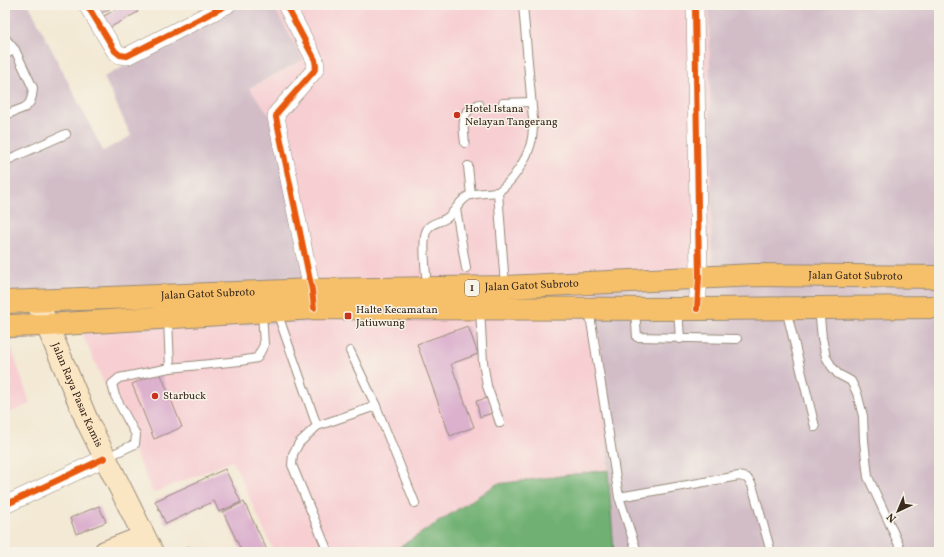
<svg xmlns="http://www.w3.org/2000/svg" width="944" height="557" viewBox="0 0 944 557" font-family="Vollkorn,serif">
  <rect width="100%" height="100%" fill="#f7f3e8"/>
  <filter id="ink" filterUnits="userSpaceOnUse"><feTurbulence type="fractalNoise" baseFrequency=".025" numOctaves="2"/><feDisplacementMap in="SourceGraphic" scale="8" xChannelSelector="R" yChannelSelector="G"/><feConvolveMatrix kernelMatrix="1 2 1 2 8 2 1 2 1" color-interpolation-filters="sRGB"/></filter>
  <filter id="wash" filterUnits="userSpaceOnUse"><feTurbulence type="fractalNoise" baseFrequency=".012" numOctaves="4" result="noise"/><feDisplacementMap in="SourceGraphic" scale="16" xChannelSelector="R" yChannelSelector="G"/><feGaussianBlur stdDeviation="0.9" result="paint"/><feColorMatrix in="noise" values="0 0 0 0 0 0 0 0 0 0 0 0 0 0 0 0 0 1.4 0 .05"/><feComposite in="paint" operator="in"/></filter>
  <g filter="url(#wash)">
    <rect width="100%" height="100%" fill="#f3e9d4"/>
    <g fill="#f7cfd3">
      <path d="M273 5H709L712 273 595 278 608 470 497 484 392 552H274L233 461 153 493 81 331 277 124 249 88 303 60Z"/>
      <path d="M9 340 30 404 5 415V341Z"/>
    </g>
    <g fill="#d2bdc7">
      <path d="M5 5H29L103 151 131 136 104 77 242 5H273L303 60 249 88 277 124 311 322 81 331 5 341Z"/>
      <path d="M709 5H939V552H614L595 278 712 273Z"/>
    </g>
    <path fill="#6fb072" stroke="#556d48" d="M608 470 614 552H392L497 484Z"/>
    <g id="blocks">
      <g fill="#dcb1ce">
        <path d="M95 5H116L100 14Z"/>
        <path d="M124 5H134L138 12 109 28 102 17Z"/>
        <path d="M468 326 478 354 451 364 474 427 450 436 417 344Z"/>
        <path d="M160 372 182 427 154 439 132 384Z"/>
        <path d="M488 398 492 413 480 417 476 401Z"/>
        <path d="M225 469 241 502 219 512 214 501 166 524 155 501Z"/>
        <path d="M244 502 268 552H242L223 512Z"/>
        <path d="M99 506 106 522 76 534 70 518Z"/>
      </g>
    </g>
  </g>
  <g filter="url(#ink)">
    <use href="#blocks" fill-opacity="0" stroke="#978a79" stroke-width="1"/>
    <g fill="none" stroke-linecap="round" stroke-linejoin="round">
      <defs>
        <g id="service">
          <path d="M5 38 15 50 33 88 32 96 30 102 26 107 5 115"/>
          <path d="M5 54 15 50"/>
          <path d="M503 103 531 102"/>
          <path d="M465 143C464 134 461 118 468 111 471 108 476 106 479 104"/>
          <path d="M5 161 66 134"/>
          <path d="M468 166 471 195"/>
          <path d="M456 209 466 268"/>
          <path d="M426 275C425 265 423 241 426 232 429 222 441 223 448 217 456 211 460 199 470 195 478 193 489 193 498 192"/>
          <path d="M505 286 498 192C513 181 529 157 532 138 533 132 533 125 533 119L523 5"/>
          <path d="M819 308 822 338 826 357 832 367 838 374 851 381 857 393 863 416 864 441 868 477 888 520 902 552"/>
          <path d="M480 309 483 362 487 386 500 423"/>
          <path d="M589 309 619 497 739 476 747 478 752 485 771 552"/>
          <path d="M678 309 680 339"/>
          <path d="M786 309 815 427"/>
          <path d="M635 310 637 337 737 339"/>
          <path d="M277 312 317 426"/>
          <path d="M168 319 170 368"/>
          <path d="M350 351 376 406 415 503"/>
          <path d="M107 457 135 444 136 435 115 396 112 384 119 378 170 368 240 361 257 358 264 345 262 312"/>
          <path d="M619 497 637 552"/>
          <path d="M188 551 189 552"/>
          <path d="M328 552 292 465 293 454 299 443 317 426 376 406"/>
        </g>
        <g id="minor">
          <path d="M87 5 115 51 120 55 127 56 227 5"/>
          <path d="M286 5 315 60 316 67 314 71 277 113 276 117 312 290 313 302"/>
          <path d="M695 5 699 277 697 309"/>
          <path d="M5 505 105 458"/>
        </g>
        <g id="secondary">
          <path id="s1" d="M37 301 47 325 88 423 152 552"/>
          <path d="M105 552 144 537"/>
        </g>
        <g id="trunk">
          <path id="s2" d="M5 302 312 290 505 287 755 275 939 277"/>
          <path d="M5 326 47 325 314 308 697 309 939 307"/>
        </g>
      </defs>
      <use href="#service" stroke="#978a79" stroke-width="10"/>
      <use href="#minor" stroke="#978a79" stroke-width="18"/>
      <use href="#secondary" stroke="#978a79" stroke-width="24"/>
      <use href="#trunk" stroke="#978a79" stroke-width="24"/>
      <use href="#service" stroke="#fff" stroke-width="8"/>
      <use href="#minor" stroke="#fff" stroke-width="17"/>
      <use href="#secondary" stroke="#fbe6c4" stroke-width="22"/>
      <use href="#trunk" stroke="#f6c06b" stroke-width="22"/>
      <defs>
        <g id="cycleway">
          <path d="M87 5 115 51 120 55 127 56 227 5"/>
          <path d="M286 5 315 60 316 67 314 71 277 113 276 117 312 290 314 308"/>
          <path d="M695 5 699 277 697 309"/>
          <path d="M5 505 105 458"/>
        </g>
      </defs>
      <use href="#cycleway" stroke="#f7f3e8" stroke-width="8"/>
      <use href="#cycleway" stroke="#e8590c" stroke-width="6"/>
    </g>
  </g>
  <g fill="#c8321e" stroke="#f7f3e8" stroke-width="1.5">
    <circle cx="457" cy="115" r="4"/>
    <rect x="344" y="312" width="8" height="8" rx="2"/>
    <circle cx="155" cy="396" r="4"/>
  </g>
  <g text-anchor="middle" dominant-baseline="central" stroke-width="3" stroke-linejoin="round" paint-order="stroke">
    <rect fill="#f7f3e8" stroke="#73665b" stroke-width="1" x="465" y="280" width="14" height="16" rx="3"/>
    <g font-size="10" font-weight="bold" fill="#3b2a1e">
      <text x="472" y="288">1</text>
    </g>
    <g font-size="11" fill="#3b2a1e" stroke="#f7f3e8" text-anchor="start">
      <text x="465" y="109">Hotel Istana<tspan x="465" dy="13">Nelayan Tangerang</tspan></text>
      <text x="356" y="310">Halte Kecamatan<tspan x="356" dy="13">Jatiuwung</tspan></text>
      <text x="163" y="396">Starbuck</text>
    </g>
    <g font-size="11" fill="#3b2a1e" stroke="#f7f3e8">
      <text stroke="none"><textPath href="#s2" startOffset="851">Jalan Gatot Subroto</textPath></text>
      <text stroke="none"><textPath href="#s2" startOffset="527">Jalan Gatot Subroto</textPath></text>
      <text stroke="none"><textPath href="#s2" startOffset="203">Jalan Gatot Subroto</textPath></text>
      <text stroke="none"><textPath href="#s1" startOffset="102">Jalan Raya Pasar Kamis</textPath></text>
    </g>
  </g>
  <rect width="944" height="557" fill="none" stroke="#f7f3e8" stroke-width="20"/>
  <g transform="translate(898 511) rotate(224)" stroke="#f7f3e8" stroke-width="3" paint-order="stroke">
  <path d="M0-3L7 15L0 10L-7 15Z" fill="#3b2a1e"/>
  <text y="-6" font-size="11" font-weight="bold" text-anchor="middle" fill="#3b2a1e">N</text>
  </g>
</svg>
